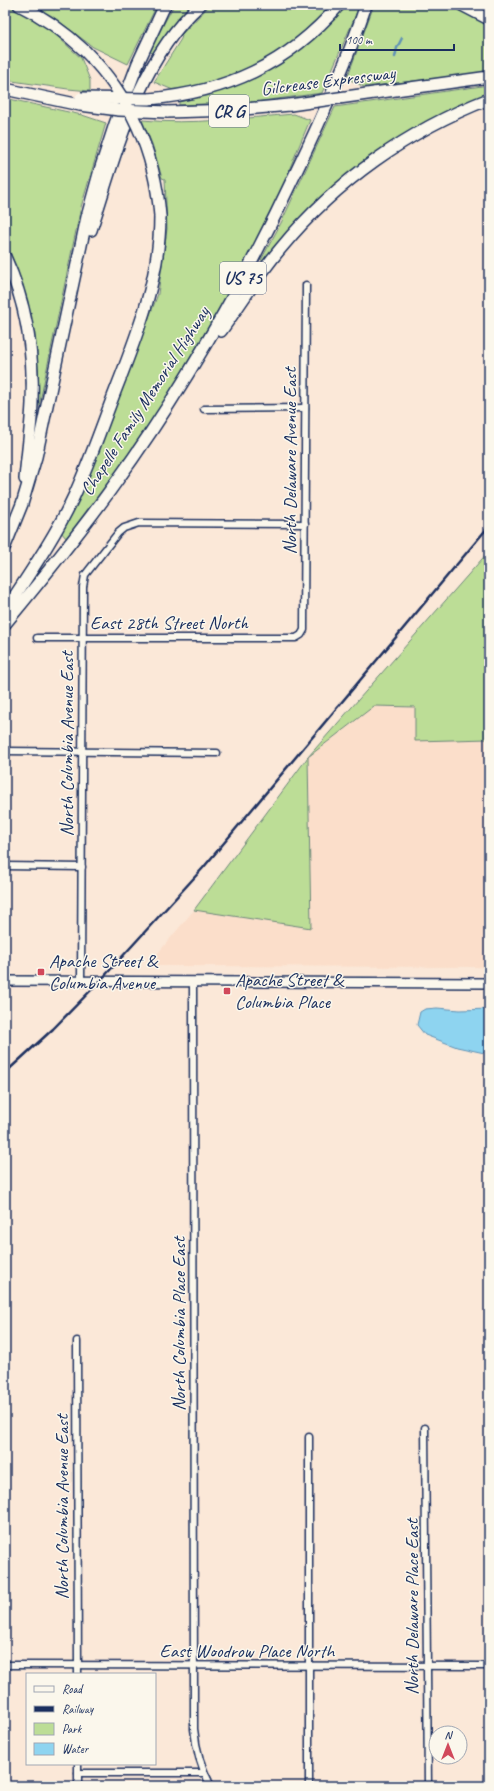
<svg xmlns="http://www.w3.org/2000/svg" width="494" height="1791" viewBox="0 0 494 1791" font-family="Caveat,sans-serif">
  <rect width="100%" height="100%" fill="#fbe8d8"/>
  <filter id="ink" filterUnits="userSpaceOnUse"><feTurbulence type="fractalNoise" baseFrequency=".025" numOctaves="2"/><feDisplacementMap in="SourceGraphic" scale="8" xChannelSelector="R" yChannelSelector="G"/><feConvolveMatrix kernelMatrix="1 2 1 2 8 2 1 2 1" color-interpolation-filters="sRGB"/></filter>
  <g filter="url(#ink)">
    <path fill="#fbdeca" d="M374 706 415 707V740L489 739V967L147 966 194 910 310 928 308 757Z"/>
    <g fill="#bcdd96" stroke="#6c867a">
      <path d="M5 5 17 9 47 27 81 58 90 80V91L68 89 5 80Z"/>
      <path d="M31 5H157L128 64 93 47 52 16Z"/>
      <path d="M174 5H191L159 43 154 54 149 51Z"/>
      <path d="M210 5H333L320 20 286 49 231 78 185 89 173 90 154 82 181 39 182 36 181 35Z"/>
      <path d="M345 5H360L322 93 254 102 179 105V102L211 95V94C264 79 310 48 345 5Z"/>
      <path d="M374 5H451L489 25V72L364 87 347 78Z"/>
      <path d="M489 85V96L406 135 265 263 261 260 281 223 335 107Z"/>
      <path d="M5 98 82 115 106 123 81 207 39 406H36L12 262 5 248Z"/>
      <path d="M294 114 310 120 289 170 291 172 247 260 169 394 123 462 66 538 61 532 71 514 89 475 158 294 167 229 165 179 162 178 152 144 142 120C192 125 243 118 294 114Z"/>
      <path d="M489 551V739L415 741V707L374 706 308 757 311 928 194 910 308 757Z"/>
    </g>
    <path fill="#8ed4f0" stroke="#6092b6" d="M437 1008 460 1010 489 1009V1054L457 1047 425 1035 417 1025 420 1012 425 1009Z"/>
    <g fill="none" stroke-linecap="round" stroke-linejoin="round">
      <path stroke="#6092b6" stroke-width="2.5" d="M395 57 397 48 402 38"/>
      <defs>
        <g id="street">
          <path d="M204 409 305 408"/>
          <path d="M37 638H296L301 635 304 630 306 285"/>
          <path d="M5 751 217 753"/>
          <path d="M5 866 82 867"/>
          <path d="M81 981 83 587 85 575 118 533 124 528 139 523 305 524"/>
          <path d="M193 982 194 1729C196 1750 201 1768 211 1786"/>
          <path d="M77 1341 78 1674"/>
          <path d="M425 1428 428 1786"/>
          <path d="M309 1437V1786"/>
          <path d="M5 1665 489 1666"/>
          <path d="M78 1773H204"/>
          <path d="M78 1786V1764"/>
        </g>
        <path id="secondary" d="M5 981 489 983"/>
        <g id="highway">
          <path d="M19 5C44 17 65 32 85 51"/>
          <path d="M462 5 489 19"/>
          <path d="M5 89 80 105"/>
          <path d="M374 93 489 77"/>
          <path d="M149 99C227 92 288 64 339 5"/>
          <path d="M167 112 234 110 290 105"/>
          <path d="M91 230C116 154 138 60 200 5"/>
          <path d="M5 257C26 302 34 354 32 403 31 428 27 454 25 479"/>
          <path d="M221 331C241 303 259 274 281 248 336 181 409 130 489 99"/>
          <path d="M5 546 22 504 36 457 87 217 100 170 115 124 138 63 165 5"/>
          <path d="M5 611C29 574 55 537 74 496 90 461 102 425 116 389 138 333 160 277 160 216"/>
          <path d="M5 624C42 579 80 533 114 485 185 387 245 281 296 172 322 118 347 62 366 5"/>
        </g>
      </defs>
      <use href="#street" stroke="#1b2f5e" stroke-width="9"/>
      <use href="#secondary" stroke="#1b2f5e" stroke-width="12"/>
      <use href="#highway" stroke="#1b2f5e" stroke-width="14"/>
      <use href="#street" stroke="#fbf7ec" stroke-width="6"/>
      <use href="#secondary" stroke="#fbf7ec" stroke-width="9"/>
      <use href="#highway" stroke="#fbf7ec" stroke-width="11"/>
      <path stroke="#1b2f5e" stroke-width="2.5" d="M5 1073 53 1029 100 981 203 868 489 526"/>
      <defs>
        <g id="highway-bridge">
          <path d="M85 51C130 96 155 153 160 216"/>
          <path d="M81 98 149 99"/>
          <path d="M80 105 119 110 167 112"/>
          <path d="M290 105 374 93"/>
        </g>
      </defs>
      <use href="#highway-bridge" stroke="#1b2f5e" stroke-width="14" stroke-linecap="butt"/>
      <use href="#highway-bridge" stroke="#fbf7ec" stroke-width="11"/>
    </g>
  </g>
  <g fill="#d1495b" stroke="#fbf7ec" stroke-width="1.5">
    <rect x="37" y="968" width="8" height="8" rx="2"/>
    <rect x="223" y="987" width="8" height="8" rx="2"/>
  </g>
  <g text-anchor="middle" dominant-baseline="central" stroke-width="3" stroke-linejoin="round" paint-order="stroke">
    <g fill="#fbf7ec" stroke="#5e6b89" stroke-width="1">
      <rect x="209" y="95" width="40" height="32" rx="3"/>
      <rect x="220" y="262" width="46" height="32" rx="3"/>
    </g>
    <g font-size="18" font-weight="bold" fill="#1b2f5e">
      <text x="229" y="111">CR G</text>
      <text x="243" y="278">US 75</text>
    </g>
    <g font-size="19" fill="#1b2f5e" stroke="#fbf7ec">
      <text transform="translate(328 81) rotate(-7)">Gilcrease Expressway</text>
      <text transform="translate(145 401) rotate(-57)">Chapelle Family Memorial Highway</text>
      <text transform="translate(290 461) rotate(-90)">North Delaware Avenue East</text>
      <text x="169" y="623">East 28th Street North</text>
      <text transform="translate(67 744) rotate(-90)">North Columbia Avenue East</text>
      <text transform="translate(179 1324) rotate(-90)">North Columbia Place East</text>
      <text transform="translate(62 1507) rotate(-90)">North Columbia Avenue East</text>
      <text transform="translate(412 1607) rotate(-90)">North Delaware Place East</text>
      <text x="247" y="1651">East Woodrow Place North</text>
    </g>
    <g font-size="19" fill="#1b2f5e" stroke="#fbf7ec" text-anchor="start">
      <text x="49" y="961">Apache Street &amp;<tspan x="49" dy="22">Columbia Avenue</tspan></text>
      <text x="235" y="980">Apache Street &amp;<tspan x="235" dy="22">Columbia Place</tspan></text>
    </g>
  </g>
  <rect width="494" height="1791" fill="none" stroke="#fbf7ec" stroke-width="20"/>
  <rect x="10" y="10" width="474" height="1771" fill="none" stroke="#1b2f5e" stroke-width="1.5" filter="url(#ink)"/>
  <rect x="26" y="1673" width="130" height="92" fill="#fbf7ec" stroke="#a1a7b3"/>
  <rect x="34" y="1686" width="20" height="6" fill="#fbf7ec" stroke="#a1a7b3"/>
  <text x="62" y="1693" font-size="12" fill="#1b2f5e">Road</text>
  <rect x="34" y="1706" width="20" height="6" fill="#1b2f5e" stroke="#a1a7b3"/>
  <text x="62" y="1713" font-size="12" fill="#1b2f5e">Railway</text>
  <rect x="34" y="1723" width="20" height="12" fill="#bcdd96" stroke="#a1a7b3"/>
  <text x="62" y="1733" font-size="12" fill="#1b2f5e">Park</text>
  <rect x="34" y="1743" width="20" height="12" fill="#8ed4f0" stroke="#a1a7b3"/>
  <text x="62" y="1753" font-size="12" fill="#1b2f5e">Water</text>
  <g transform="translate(448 1745)"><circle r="19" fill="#fbf7ec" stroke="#a1a7b3"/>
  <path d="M0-3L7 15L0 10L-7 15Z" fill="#d1495b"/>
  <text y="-6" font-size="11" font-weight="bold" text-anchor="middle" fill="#1b2f5e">N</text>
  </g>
  <path d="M340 44v6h114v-6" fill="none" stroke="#1b2f5e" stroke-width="2"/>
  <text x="346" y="44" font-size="12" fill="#1b2f5e" stroke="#fbf7ec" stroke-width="3" paint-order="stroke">100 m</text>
</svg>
